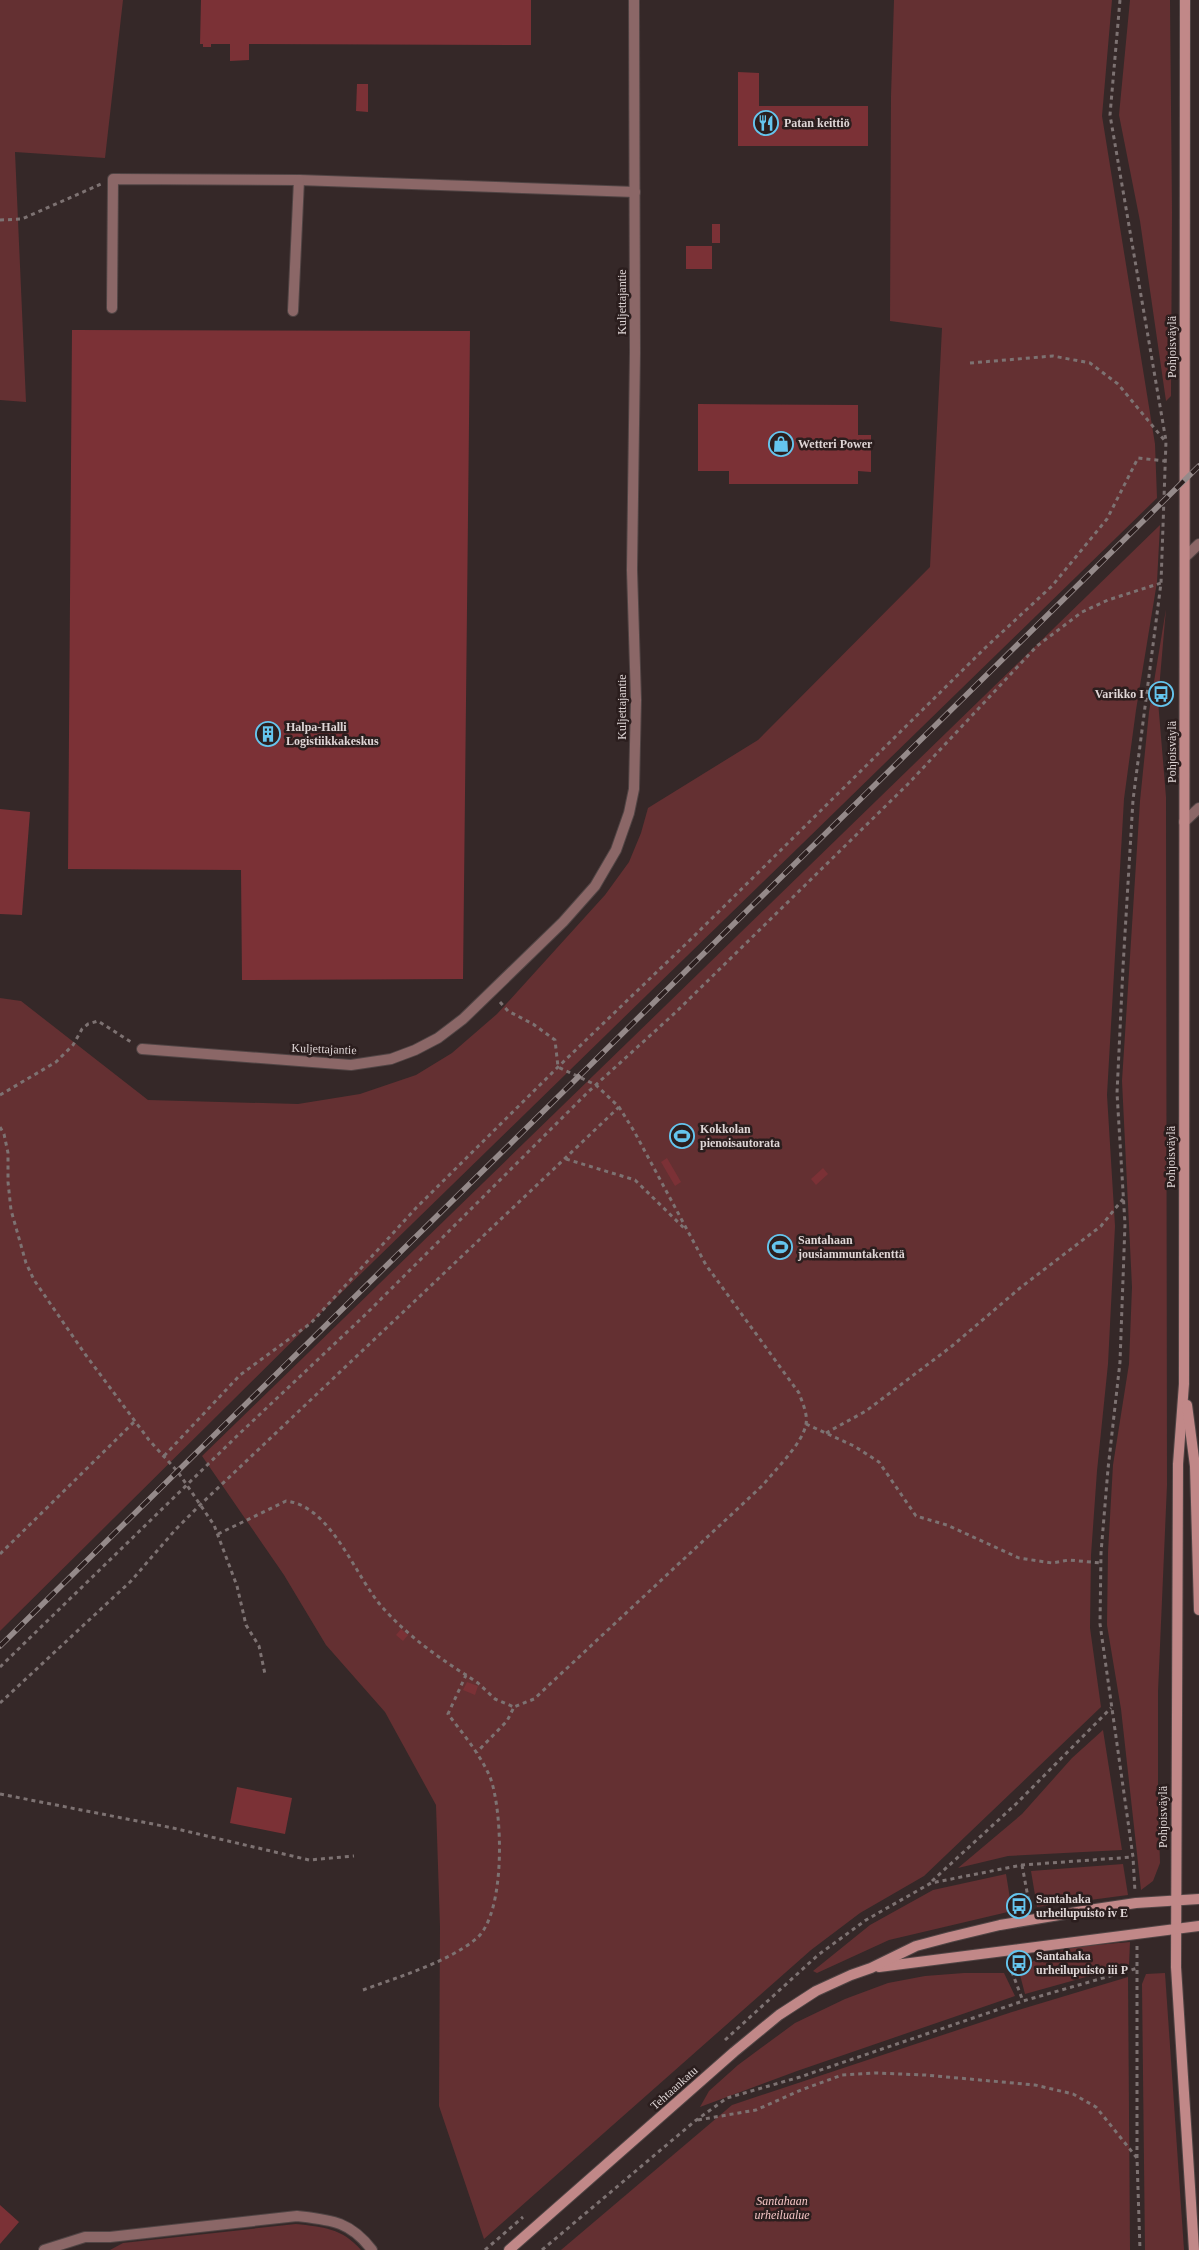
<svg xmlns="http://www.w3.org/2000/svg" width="1199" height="2250" viewBox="0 0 1199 2250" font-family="Georgia,serif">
  <rect width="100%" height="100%" fill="#352828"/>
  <g fill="#643032">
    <path d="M0 0H123L105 158 15 152 26 402 0 400Z"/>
    <path d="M894 0H1112L1102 116 1155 444 1157 498 335 1299 0 1631V998L21 1001 148 1100 298 1104 360 1094 416 1075 452 1053 497 1014 605 895 629 862 641 833 648 808 758 740 930 567 942 328 890 321 891 96Z"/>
    <path d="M1130 0H1170L1172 212 1171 396 1166 401 1140 221 1119 115Z"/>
    <path d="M1160 525 1157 582 1136 710 1124 799 1107 1095 1115 1226 1108 1364 1097 1471 1091 1555 1090 1628 1101 1707 924 1876 860 1913 811 1950 484 2239 439 2106 440 1927 436 1805 385 1712 326 1645 284 1575 202 1456Z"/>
    <path d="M1166 609 1158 701 1166 797 1167 1485 1158 1692V1805L1160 1863 1153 1881 1141 1890 1121 1709 1107 1625 1108 1552 1113 1465 1129 1364 1132 1287 1122 1081 1140 801 1149 712Z"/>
    <path d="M1103 1730 1122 1850 1008 1856 958 1868 1022 1814 1072 1758Z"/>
    <path d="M1123 1864 1128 1895 1037 1907 1031 1871Z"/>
    <path d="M1006 1874 1012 1911 889 1940 817 1973 813 1971 870 1925 933 1890Z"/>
    <path d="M1130 1942 1129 1965 1025 1994 1019 1971C1050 1945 1091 1946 1130 1942Z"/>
    <path d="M964 1973H1004L1015 1996 797 2071 700 2107 709 2091 738 2065 795 2023 845 1999 888 1983 925 1976Z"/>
    <path d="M1165 1973 1184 2250H1145L1142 1984 1146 1974Z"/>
    <path d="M1128 1977 1130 2250H561L732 2105 1012 2012Z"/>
    <path d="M296 2224C323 2227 342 2228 361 2250H110L123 2243Z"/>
  </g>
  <g fill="#7b3136">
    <path d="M201 0H531V45L249 44V60L230 61V44H211V47H203V44H200Z"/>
    <path d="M738 72 759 73V106H868V146H738Z"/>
    <path d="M357 84H368V112L356 111Z"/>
    <rect x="712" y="224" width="8" height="19"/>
    <rect x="686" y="246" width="26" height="23"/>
    <path d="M72 330 470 331 463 979 242 980 241 870 68 869Z"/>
    <path d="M698 404 858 405V435H871V472L858 471V484H729V471H698Z"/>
    <path d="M0 809 30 812 22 915 0 914Z"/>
    <path d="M667 1158 681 1182 675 1186 661 1162Z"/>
    <path d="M823 1168 828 1174 816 1185 811 1179Z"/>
    <path d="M401 1629 408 1635 403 1641 396 1635Z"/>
    <path d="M467 1682 478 1686 475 1695 463 1690Z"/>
    <path d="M237 1787 292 1798 285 1834 230 1823Z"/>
    <path d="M0 2205 19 2222 0 2244Z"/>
  </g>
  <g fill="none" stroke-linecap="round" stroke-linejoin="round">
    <defs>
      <g id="lane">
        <path d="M112 308 113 179 299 180 635 192"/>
        <path d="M293 311 299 180"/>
        <path d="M1185 557 1199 544"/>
        <path d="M1184 822 1199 808"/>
        <path d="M44 2250 85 2237H110L297 2216C331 2220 350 2221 372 2250"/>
      </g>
      <path id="street" d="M142 1049 351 1065 391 1059 415 1050 438 1038 463 1019 563 922 595 886 616 850 629 813 634 789 636 700 632 570 635 352 634 0"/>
      <g id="secondary">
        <path d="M1185 0 1184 1384 1178 1464 1176 1967 1194 2250"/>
        <path d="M1187 1405 1195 1466 1199 1610"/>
        <path d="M879 1967 1199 1926"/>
        <path d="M509 2250 734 2052 779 2015 816 1991 851 1975 871 1968 916 1946 950 1937 1000 1925 1089 1910 1136 1903 1199 1899"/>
      </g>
    </defs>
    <use href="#lane" stroke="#504444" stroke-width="12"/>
    <use href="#street" stroke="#504444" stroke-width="12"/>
    <use href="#secondary" stroke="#504444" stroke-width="12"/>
    <g stroke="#7d7272" stroke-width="3" stroke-dasharray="4 4" stroke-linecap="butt">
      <path d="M1120 0 1110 115 1166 441 1161 583 1133 800 1123 967 1117 1093 1125 1224 1120 1362 1108 1469 1101 1553 1100 1624 1133 1857 1135 1892"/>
      <path d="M0 220 22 219 101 184"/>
      <path d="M970 363 1053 356 1090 363 1118 384 1165 441"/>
      <path d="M500 1002 508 1011 533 1024 555 1040 558 1067 596 1085 619 1107 634 1131 706 1265 799 1393C802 1402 808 1414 806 1424 803 1443 775 1470 763 1485L534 1699 514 1707"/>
      <path d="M0 1095 56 1062 73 1045 82 1029 88 1024 98 1021 131 1042"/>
      <path d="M0 1127 4 1134 8 1153V1182L11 1210 26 1263 34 1280 85 1354 149 1440 178 1472 214 1525 237 1586 246 1625 259 1646 265 1674"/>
      <path d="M566 1159 635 1180 685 1229"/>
      <path d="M806 1424 854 1446 879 1462 916 1516 947 1525 1019 1558 1052 1563 1069 1560 1101 1563"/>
      <path d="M826 1433 866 1411 952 1346 1020 1288 1101 1226 1123 1199"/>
      <path d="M164 1456 240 1375 311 1323 416 1208 558 1067 690 940 985 648 1052 586 1107 519 1138 458 1165 461"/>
      <path d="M218 1534 286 1501C332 1506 355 1577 383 1608 407 1635 436 1656 466 1675"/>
      <path d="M0 1554 135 1421"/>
      <path d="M0 1667 238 1435 366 1314 588 1092 676 1012 908 784 1037 646 1082 612 1108 600 1161 583"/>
      <path d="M0 1703 131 1581 176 1529 200 1505 619 1107"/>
      <path d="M0 1794 173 1828 309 1860 354 1856"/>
      <path d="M1022 1865 1030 1908"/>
      <path d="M932 1881 1017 1803 1111 1708"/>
      <path d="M1137 1946V2158L1140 2250"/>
      <path d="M1009 1964 1023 2001"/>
      <path d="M363 1990C398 1977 449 1962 477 1938 506 1912 503 1811 490 1777 480 1754 463 1734 448 1714L466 1675 478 1683 495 1699 514 1707 507 1721 477 1752"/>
      <path d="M725 2040 818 1955 866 1920 931 1883 1022 1865 1133 1857"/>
      <path d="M698 2120 756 2110 801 2090 842 2075 876 2073 925 2075 1035 2085 1073 2094 1096 2107 1137 2158"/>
      <path d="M485 2250 523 2217"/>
      <path d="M542 2250 695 2121 727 2098 800 2077 1023 2001 1138 1968"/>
    </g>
    <use href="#lane" stroke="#8b6767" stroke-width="10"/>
    <use href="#street" stroke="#8b6767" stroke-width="10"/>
    <use href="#secondary" stroke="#c18888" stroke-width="10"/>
    <defs>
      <path id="rail" d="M0 1646 1199 466"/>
    </defs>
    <use href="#rail" stroke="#958a8a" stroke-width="5.5"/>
    <use href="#rail" stroke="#2b1e1e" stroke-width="4" stroke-dasharray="11" stroke-linecap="butt"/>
  </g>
  <defs>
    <symbol id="restaurant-ring" viewBox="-11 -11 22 22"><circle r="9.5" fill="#2b1e1e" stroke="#65c5ee" stroke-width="1.5"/><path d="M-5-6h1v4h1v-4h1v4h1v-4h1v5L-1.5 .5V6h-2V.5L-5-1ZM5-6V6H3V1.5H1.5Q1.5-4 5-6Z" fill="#65c5ee"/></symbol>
    <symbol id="shop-ring" viewBox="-11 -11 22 22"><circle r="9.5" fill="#2b1e1e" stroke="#65c5ee" stroke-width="1.5"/><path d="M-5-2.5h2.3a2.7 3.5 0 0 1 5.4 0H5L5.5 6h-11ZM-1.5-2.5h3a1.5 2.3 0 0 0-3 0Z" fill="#65c5ee"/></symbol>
    <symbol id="bus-ring" viewBox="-11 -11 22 22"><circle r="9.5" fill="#2b1e1e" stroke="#65c5ee" stroke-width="1.5"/><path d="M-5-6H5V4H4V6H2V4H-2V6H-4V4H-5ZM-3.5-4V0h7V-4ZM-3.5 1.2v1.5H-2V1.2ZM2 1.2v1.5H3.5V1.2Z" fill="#65c5ee"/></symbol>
    <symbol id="building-ring" viewBox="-11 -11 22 22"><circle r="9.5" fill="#2b1e1e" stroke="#65c5ee" stroke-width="1.5"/><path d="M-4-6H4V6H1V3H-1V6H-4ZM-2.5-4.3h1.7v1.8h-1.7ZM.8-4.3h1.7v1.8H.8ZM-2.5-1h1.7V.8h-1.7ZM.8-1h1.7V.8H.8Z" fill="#65c5ee"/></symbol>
    <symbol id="stadium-ring" viewBox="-11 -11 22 22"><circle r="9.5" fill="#2b1e1e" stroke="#65c5ee" stroke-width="1.5"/><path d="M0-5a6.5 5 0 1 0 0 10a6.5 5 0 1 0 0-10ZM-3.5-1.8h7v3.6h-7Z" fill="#65c5ee"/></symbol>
  </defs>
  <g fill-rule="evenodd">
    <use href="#restaurant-ring" x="752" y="109" width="28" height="28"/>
    <use href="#shop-ring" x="767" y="430" width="28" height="28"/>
    <use href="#bus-ring" x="1147" y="680" width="28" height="28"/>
    <use href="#building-ring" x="254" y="720" width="28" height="28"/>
    <use href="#stadium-ring" x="668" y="1122" width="28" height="28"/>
    <use href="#stadium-ring" x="766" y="1233" width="28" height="28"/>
    <use href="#bus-ring" x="1005" y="1892" width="28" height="28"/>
    <use href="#bus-ring" x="1005" y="1949" width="28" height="28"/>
  </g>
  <g text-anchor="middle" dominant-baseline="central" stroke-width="5" stroke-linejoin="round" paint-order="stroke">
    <g font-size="12" font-weight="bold" fill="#dfd6d6" stroke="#2b1e1e" text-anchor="start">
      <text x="784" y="123">Patan keittiö</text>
      <text x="798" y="444">Wetteri Power</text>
      <text x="1144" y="694" text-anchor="end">Varikko I</text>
      <text x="286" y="727">Halpa-Halli<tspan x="286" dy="14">Logistiikkakeskus</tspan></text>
      <text x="700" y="1129">Kokkolan<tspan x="700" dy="14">pienoisautorata</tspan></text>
      <text x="798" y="1240">Santahaan<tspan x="798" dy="14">jousiammuntakenttä</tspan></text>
      <text x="1036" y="1899">Santahaka<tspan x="1036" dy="14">urheilupuisto iv E</tspan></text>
      <text x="1036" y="1956">Santahaka<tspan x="1036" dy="14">urheilupuisto iii P</tspan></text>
    </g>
    <g font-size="12" fill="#dfd6d6" stroke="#2b1e1e">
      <text transform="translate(622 302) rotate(-90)">Kuljettajantie</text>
      <text transform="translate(1172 347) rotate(-90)">Pohjoisväylä</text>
      <text transform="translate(622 707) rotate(-90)">Kuljettajantie</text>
      <text transform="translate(1172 752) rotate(-90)">Pohjoisväylä</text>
      <text transform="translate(324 1049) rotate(2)">Kuljettajantie</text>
      <text transform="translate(1171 1157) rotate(-90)">Pohjoisväylä</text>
      <text transform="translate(1163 1817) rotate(-90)">Pohjoisväylä</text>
      <text transform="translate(674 2088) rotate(-42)">Tehtaankatu</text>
    </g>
    <g font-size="12" font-style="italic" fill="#f4c5c5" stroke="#2b1e1e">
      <text x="782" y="2201">Santahaan<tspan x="782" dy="14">urheilualue</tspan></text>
    </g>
  </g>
</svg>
